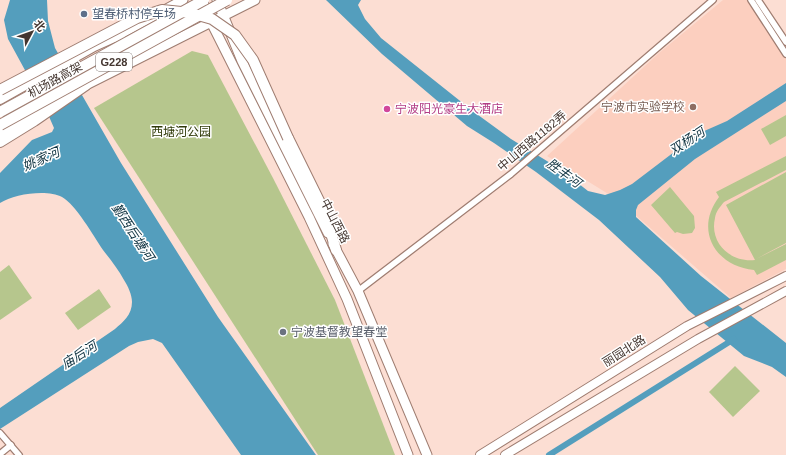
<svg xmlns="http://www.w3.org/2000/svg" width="786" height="455" viewBox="0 0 786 455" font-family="Arial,'Noto Sans SC',sans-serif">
  <rect width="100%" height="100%" fill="#fcded3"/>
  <path fill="#fccfbf" d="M723 0H747L786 59V269L731 298 618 200 547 156 659 53Z"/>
  <g fill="#b6c68d">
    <path d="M192 51 208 55 274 180 335 300 395 455H318L94 108Z"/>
    <path d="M786 115V136L770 145 761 129Z"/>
    <path d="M786 156V170L724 202C720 207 716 211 715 218 709 243 731 263 755 260L726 205 786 172V243L756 259 786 244V260L757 275 754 270C715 266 694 230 719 197L716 192Z"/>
    <path d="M670 187 694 216 695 228 692 233 683 234 677 232 675 233 651 205Z"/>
    <path d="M9 265 32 298 0 320V272Z"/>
    <path d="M99 289 111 307 78 330 65 313Z"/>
    <path d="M735 366 760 391 733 417 709 392Z"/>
  </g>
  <g fill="#549ebd">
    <path d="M10 0H47L48 21 55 48 121 163 218 317 316 455H241L162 343 153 339 138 342 129 346 0 429V408L115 329C123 322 132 315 132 302 132 295 128 286 124 280 118 269 110 259 103 250 93 235 76 205 62 197 47 189 14 194 0 203V173L32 140 52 132 54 128 44 105 8 39 4 20Z"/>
    <path d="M326 0H361L358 5 365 19 381 38 474 112 511 139 560 169 588 191 605 195 620 190 632 184 682 146 702 132 727 121 786 83V101L695 159 638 205 636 210V217L701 276 786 343V377L772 367 744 356 688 310 660 277 599 220 536 172 494 143 467 126 382 54Z"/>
  </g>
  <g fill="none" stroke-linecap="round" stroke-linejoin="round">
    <path stroke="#549ebd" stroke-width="6" d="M549 455 734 339"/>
    <defs>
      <g id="street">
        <path d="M751 0 786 54"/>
        <path d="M758 0 786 42"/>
        <path d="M358 291 511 174 713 0"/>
        <path d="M0 433 19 455"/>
        <path d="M0 454 11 445"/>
      </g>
      <g id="secondary">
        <path d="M480 455 687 326 786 276"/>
        <path d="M505 455 698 339 786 291"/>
      </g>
      <g id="primary">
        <path d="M202 0 211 22 309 217 347 299 408 455"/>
        <path d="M217 0 242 61 328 233"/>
        <path d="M115 37 183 0"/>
        <path d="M80 88 255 0"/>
        <path d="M0 133 53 103"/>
        <path d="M333 244 358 291 427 455"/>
      </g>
      <g id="highway">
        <path d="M0 99 94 46 121 34"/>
        <path d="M288 138 325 213 336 250"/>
        <path d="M0 142 34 121 86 85"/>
      </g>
    </defs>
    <use href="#street" stroke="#9f7d71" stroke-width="8"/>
    <use href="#secondary" stroke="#9f7d71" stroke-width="10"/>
    <use href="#primary" stroke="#9f7d71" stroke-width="11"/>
    <use href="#highway" stroke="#9f7d71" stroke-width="12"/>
    <use href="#street" stroke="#fff" stroke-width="5.5"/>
    <use href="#secondary" stroke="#fff" stroke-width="8"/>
    <use href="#primary" stroke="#fff" stroke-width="9"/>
    <use href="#highway" stroke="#fff" stroke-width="10"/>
    <defs>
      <g id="highway-bridge">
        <path d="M0 90 137 18 162 10 191 13 212 19 235 35 253 60 288 138"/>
        <path d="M0 112 204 0"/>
        <path d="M0 125 227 0"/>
      </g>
    </defs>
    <use href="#highway-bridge" stroke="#9f7d71" stroke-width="12" stroke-linecap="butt"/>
    <use href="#highway-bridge" stroke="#fff" stroke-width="10"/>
  </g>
  <circle fill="#5c6f8a" stroke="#fff" stroke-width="1.5" cx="84" cy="14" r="4"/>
  <circle fill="#8d6e63" stroke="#fff" stroke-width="1.5" cx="693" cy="107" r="4"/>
  <circle fill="#d1479c" stroke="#fff" stroke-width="1.5" cx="387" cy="109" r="4"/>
  <circle fill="#6b7280" stroke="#fff" stroke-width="1.5" cx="283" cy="332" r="4"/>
  <g text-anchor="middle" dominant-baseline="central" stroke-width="3" stroke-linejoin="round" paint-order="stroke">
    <rect fill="#fff" stroke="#7c726e" stroke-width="1" x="96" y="53" width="36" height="18" rx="3"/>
    <g font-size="11" font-weight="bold" fill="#443630">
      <text x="114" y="62">G228</text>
    </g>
    <g font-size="12" fill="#4e5e75" stroke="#fff" text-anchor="start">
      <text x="92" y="14">望春桥村停车场</text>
    </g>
    <g font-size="12" fill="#443630" stroke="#fff">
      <text transform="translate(55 80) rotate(-29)">机场路高架</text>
      <text transform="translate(532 141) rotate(-40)">中山西路1182弄</text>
      <text transform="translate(335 221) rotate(63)">中山西路</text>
      <text transform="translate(624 351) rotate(-32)">丽园北路</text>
    </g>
    <g font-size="12" fill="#785e54" stroke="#fff" text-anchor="end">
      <text x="685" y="107">宁波市实验学校</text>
    </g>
    <g font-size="12" fill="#b23c85" stroke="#fff" text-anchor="start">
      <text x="395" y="109">宁波阳光豪生大酒店</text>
    </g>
    <g font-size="12" fill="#313b0a" stroke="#fff">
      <text x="181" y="132">西塘河公园</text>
    </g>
    <g font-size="12" fill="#5b616d" stroke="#fff" text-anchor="start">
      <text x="291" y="332">宁波基督教望春堂</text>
    </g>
    <g font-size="13" font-style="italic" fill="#103341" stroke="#fff">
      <text transform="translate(687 141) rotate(-33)">双杨河</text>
      <text transform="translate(41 159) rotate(-24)">姚家河</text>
      <text transform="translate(564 173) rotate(36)">胜丰河</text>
      <text transform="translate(133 232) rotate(57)">鄞西后塘河</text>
      <text transform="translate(79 355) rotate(-32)">庙后河</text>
    </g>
  </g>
  <g transform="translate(32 32) rotate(49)" stroke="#ffffff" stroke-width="3" paint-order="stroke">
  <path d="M0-3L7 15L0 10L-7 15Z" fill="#443630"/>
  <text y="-6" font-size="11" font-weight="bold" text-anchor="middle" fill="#443630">北</text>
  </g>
</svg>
